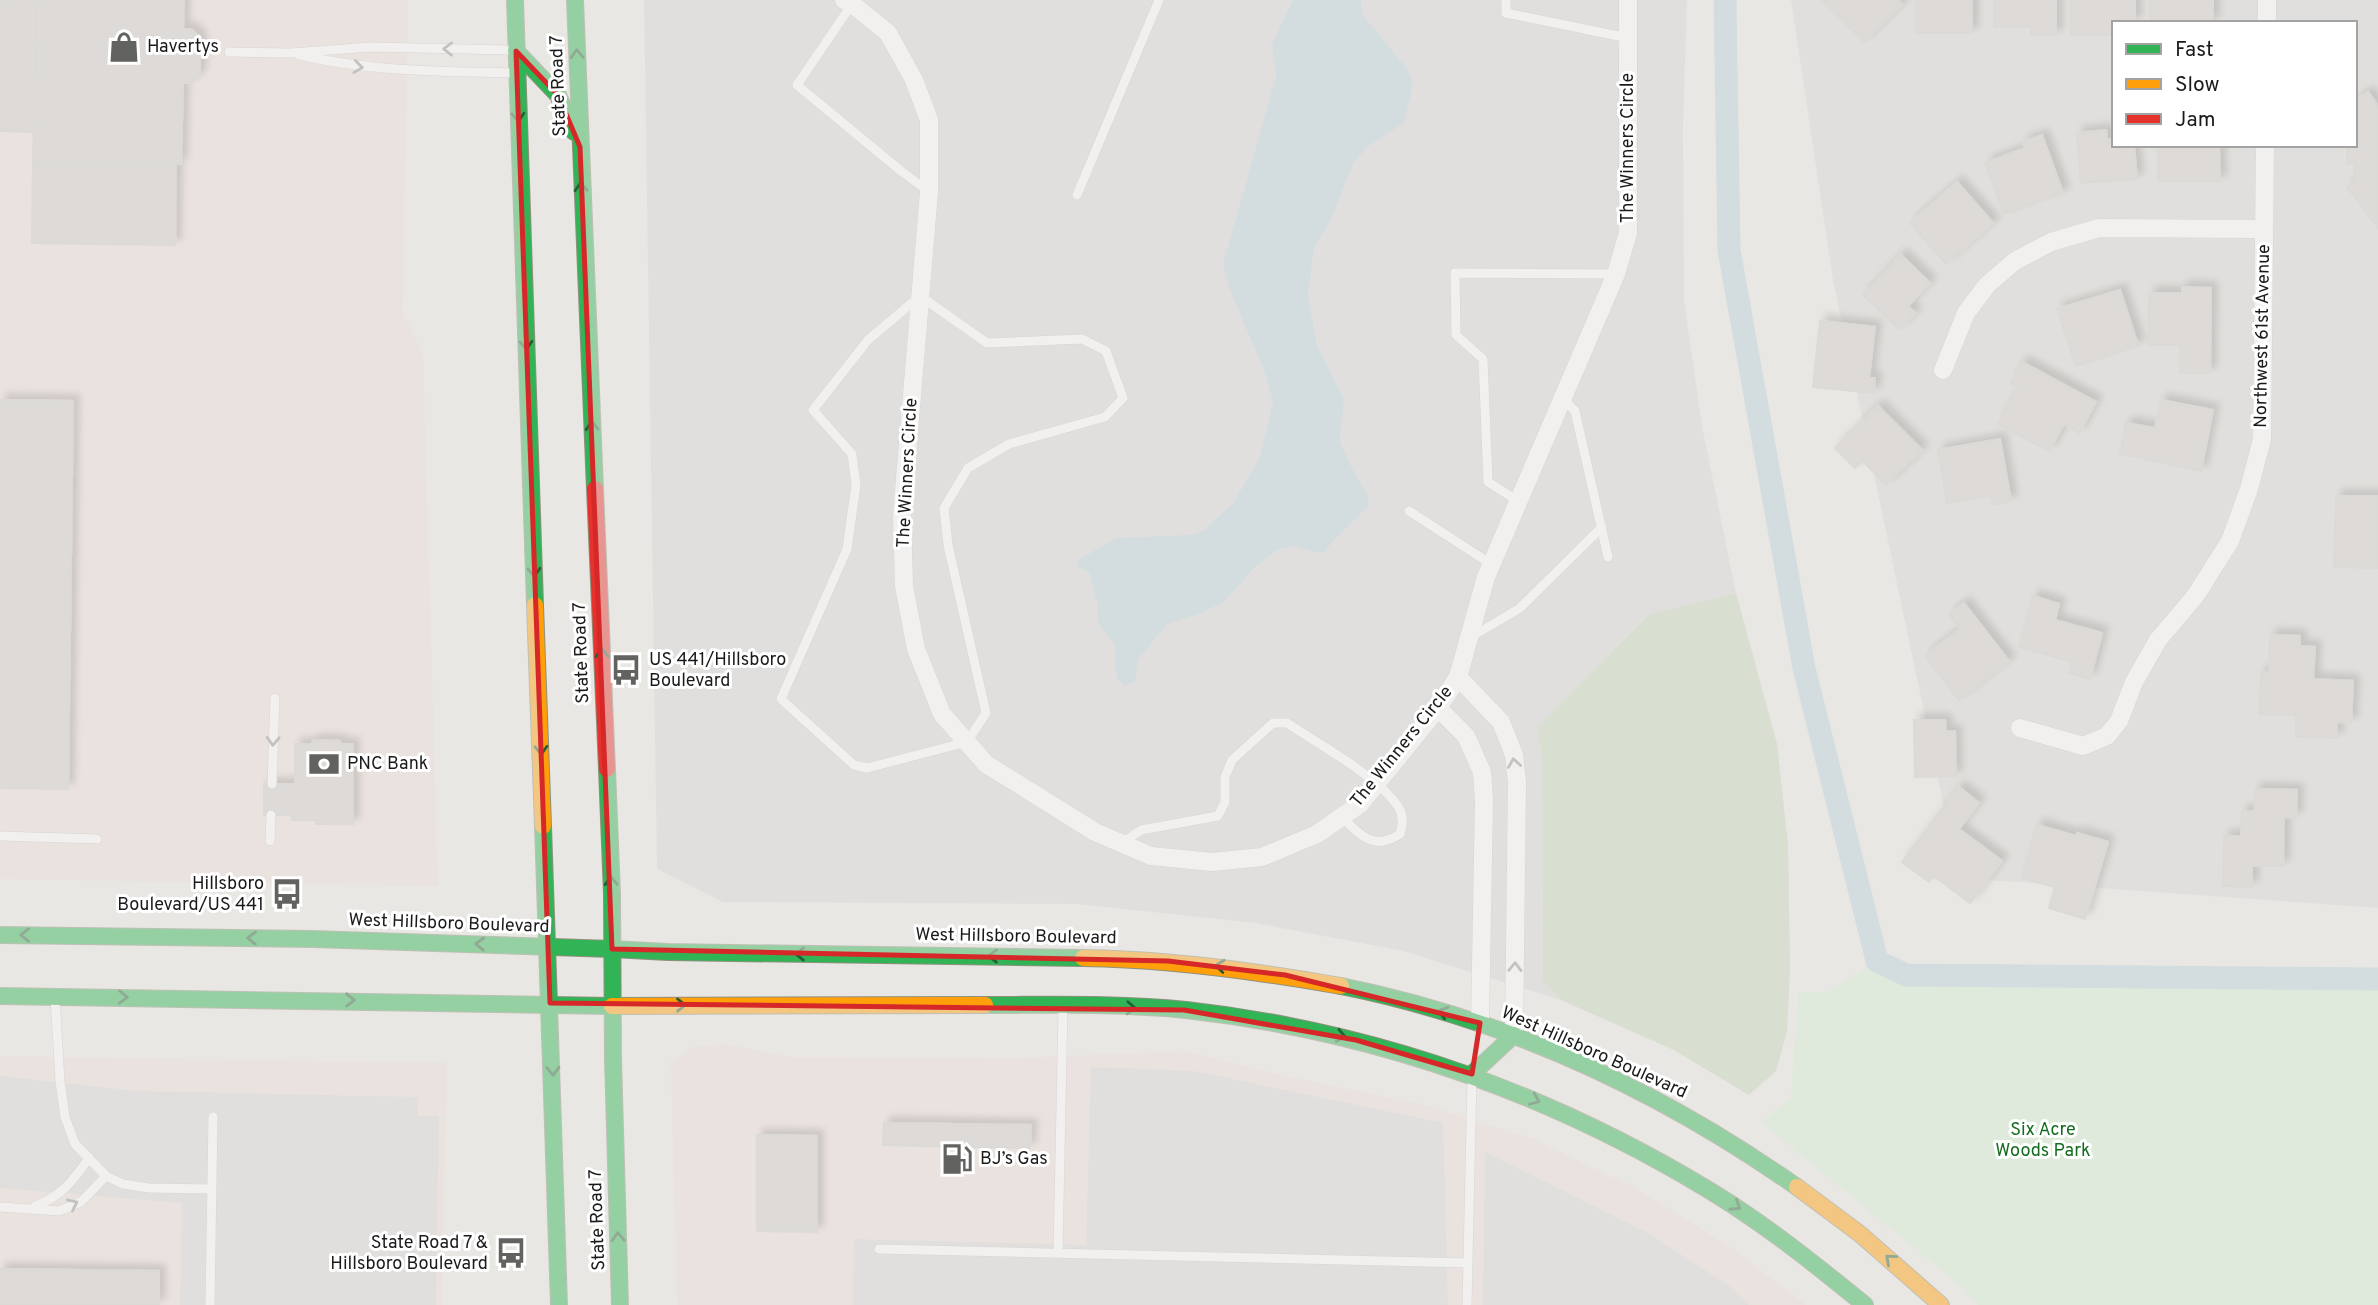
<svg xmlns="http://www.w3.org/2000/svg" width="2378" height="1305" viewBox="0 0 2378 1305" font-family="Overpass,sans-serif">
  <defs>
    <filter id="shadow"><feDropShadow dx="6" dy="-6" stdDeviation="3.5" flood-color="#0004"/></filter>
  </defs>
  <rect width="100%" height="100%" fill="#e9e7e3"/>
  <g fill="#d8d6d4" fill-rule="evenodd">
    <path d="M644 0H1687L1683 127 1684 301 1703 431 1736 593 1777 744 1788 845 1790 968 1787 1031 1776 1071 1749 1095 1674 1050 1561 1000 1403 951 1256 923 1077 904 723 902 657 869Z"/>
    <path d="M1791 0H2378V908L1959 878 1833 280ZM2114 23H2355V145H2114Z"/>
  </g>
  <g fill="#eadcd9">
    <path d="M0 0H408L403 312 423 355 438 886 0 879Z"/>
    <path d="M726 1044 790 1057 1020 1058 1186 1051 1286 1076 1425 1105 1534 1139 1637 1189 1732 1248 1806 1305H677L671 1063 693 1047Z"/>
    <path d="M0 1056 447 1063 442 1305H0Z"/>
  </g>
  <g fill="#d7d6d4">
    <path d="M1091 1067 1194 1071 1443 1123 1448 1305H853L854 1239 1086 1245Z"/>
    <path d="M0 1076 137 1091 418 1097V1116H439L436 1305H180L182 1203 0 1188Z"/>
    <path d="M1485 1152 1650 1234 1729 1286 1749 1305H1483Z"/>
  </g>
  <path fill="#c4d5ba" d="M1736 593 1777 744 1788 845 1790 968 1787 1031 1776 1071 1749 1095 1674 1050 1561 1000 1543 981 1542 756 1537 728 1650 614Z"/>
  <path fill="#d2eed3" d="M1877 961 1906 975 2378 979V1305H1978L1962 1287 1761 1122 1791 1098 1798 992H1828Z"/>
  <path fill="#b9d1d9" d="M1293 0H1361L1362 14 1408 70 1413 86 1404 123 1367 147 1353 164 1330 221 1314 248 1308 296 1317 345 1344 399 1340 442 1355 474 1368 495 1369 506 1331 543 1325 552 1319 553 1294 546 1277 550 1254 568 1224 602 1199 614 1167 624 1138 660 1135 681 1124 686 1117 678 1115 666V645L1098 623V605L1089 572 1076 566 1080 559 1116 538 1189 535 1203 531 1234 502 1260 457 1273 401 1264 370 1229 288 1223 264 1276 76 1272 44Z"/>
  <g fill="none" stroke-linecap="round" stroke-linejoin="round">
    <path stroke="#b9d1d9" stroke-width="23" d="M1725 0 1729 250 1804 668 1877 961 1906 975 2378 979"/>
  </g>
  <g fill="#cecbc8" stroke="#ccc9c5" stroke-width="2" filter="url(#shadow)">
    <path d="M0 0H37L34 132 0 131Z"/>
    <path d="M37 0H184L183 29H191L200 38V74L191 83H183L181 164 33 162Z"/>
    <path d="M1821 0H1898L1902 4 1864 42Z"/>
    <rect x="1916" y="0" width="56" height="33"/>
    <path d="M1994 0H2056V35H2031V27H1994Z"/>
    <path d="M2071 0H2135V23H2114V35H2071Z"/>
    <rect x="2150" y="0" width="63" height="23"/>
    <path d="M2368 92 2376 103 2378 114V228L2347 187 2355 181V164H2347V145H2355V101Z"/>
    <path d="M2106 130 2107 140 2114 139V145H2134L2137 179 2081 183 2077 133Z"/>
    <path d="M2042 135 2063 193 2004 214 1985 163 2025 148 2023 142Z"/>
    <path d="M2158 145H2219L2220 181H2158Z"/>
    <path d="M33 162 176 164 175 245 32 243Z"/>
    <path d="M1957 182 1993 223 1946 264 1910 223Z"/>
    <path d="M1901 255 1930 283 1908 306 1915 313 1899 329 1863 295Z"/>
    <path d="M2182 287 2211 288 2210 373H2180V345H2148L2149 293H2182Z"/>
    <path d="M2120 290 2138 345 2076 366 2057 309Z"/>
    <path d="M1820 321 1875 327 1869 378H1875L1874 393 1813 387Z"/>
    <path d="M2022 362 2096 402 2079 433 2064 424 2049 451 1998 424 2018 387 2011 383Z"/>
    <path d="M0 400 73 401 68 789 0 788Z"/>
    <path d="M2161 400 2213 410 2201 471 2120 454 2126 423 2155 428Z"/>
    <path d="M1878 406 1922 450 1886 485 1863 461 1855 468 1835 448Z"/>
    <path d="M2000 439 2011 501 1993 505 1991 495 1947 503 1938 450Z"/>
    <path d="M2336 496H2378V568L2334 567Z"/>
    <path d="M2033 596 2059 604 2055 620 2102 633 2090 679 2069 673 2073 662 2019 647Z"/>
    <path d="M1964 603 2009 661 1959 700 1925 656 1960 629 1949 615Z"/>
    <path d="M2270 635 2300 636V646L2315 647 2313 679 2353 681 2351 723 2337 722V738L2296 737V715L2259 714 2261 672 2269 673Z"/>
    <path d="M1914 720H1945L1946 732 1955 731 1956 776 1915 777Z"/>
    <path d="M313 740 340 741V744H353V824H316L317 820H292V815H264V784H295V744H312Z"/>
    <path d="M1959 787 1979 803 1959 829 2002 861 1970 903 1934 876 1929 882 1902 862Z"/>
    <path d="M2255 789 2297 790 2296 818 2284 817 2283 866H2252V887L2223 886 2224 836H2241L2242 811H2254Z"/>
    <path d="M2037 825 2076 836 2077 833 2108 842 2085 919 2049 908 2055 887 2022 878Z"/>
    <path d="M884 1123 1031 1125 1030 1148 883 1145Z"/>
    <path d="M757 1135 817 1136V1232L757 1231Z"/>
    <path d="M0 1269 159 1271V1305H0Z"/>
  </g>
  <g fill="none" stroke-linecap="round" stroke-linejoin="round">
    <defs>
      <g id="lane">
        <path d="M1506 0V13L1628 38"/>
        <path d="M852 4 797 85 901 171 928 191"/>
        <path d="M229 52 291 53 371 47 515 50"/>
        <path d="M299 55C373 72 440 71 515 73"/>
        <path d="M1077 195 1159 0"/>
        <path d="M920 296 987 343 1082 339 1106 351 1123 398 1105 417 1009 444 968 468 944 508 948 545 986 713 967 742 867 768 854 765 781 699 847 549 856 485 852 454 813 410 868 340Z"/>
        <path d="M1563 399 1575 411 1608 557"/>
        <path d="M1518 501 1488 482 1483 359 1456 335 1455 273 1616 274"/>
        <path d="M1409 511 1491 564"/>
        <path d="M1471 637 1520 608 1602 527"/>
        <path d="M272 784 275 698"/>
        <path d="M0 836 97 839"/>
        <path d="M270 841 271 815"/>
        <path d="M1122 843 1141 830 1218 816 1225 802V777L1232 760 1273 723H1287C1317 743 1382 779 1399 808 1404 817 1403 825 1400 834 1374 851 1361 836 1343 818"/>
        <path d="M55 998 60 1081 65 1117 75 1144 106 1176 123 1184 149 1188 211 1189"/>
        <path d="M35 1206C62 1196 72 1182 89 1158"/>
        <path d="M0 1207 59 1211 81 1202 106 1176"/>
        <path d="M879 1249 1468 1263"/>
        <path d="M1058 1253 1063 1007"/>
        <path d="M210 1305 213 1117"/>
        <path d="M1467 1305 1472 1079"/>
      </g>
      <g id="street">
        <path d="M844 0 852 4 888 33 914 80 929 120V192L902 515 904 586 916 649 942 714 986 764 1095 832 1151 856 1212 862 1262 857 1317 834 1360 804 1438 708 1458 677 1486 577 1616 274 1628 233V0"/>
        <path d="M2267 23V0"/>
        <path d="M1943 370 1966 313 1987 285 2015 261 2051 242 2099 228 2264 229"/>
        <path d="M1458 677 1501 722 1514 755 1517 782 1514 1035"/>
        <path d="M1438 708 1466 736 1482 772 1484 800 1480 1023"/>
        <path d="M2020 728 2083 746 2107 736 2119 721 2134 682 2158 640 2196 595 2230 541 2249 489 2262 439 2265 145"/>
      </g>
      <g id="fast">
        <path d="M515 0 535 605"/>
        <path d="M575 0 595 489"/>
        <path d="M516 51 558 95 574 132"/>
        <path d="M607 769 612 894 613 1059 620 1305"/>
        <path d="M543 826 559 1305"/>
        <path d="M0 935 313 939 612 949"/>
        <path d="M612 949 668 952 1083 958"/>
        <path d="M1341 986C1506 1019 1660 1091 1797 1187"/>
        <path d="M0 996 612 1006"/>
        <path d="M985 1005C1052 1005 1120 1003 1186 1010 1374 1031 1551 1094 1712 1192 1766 1225 1816 1265 1865 1305"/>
        <path d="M1472 1074 1514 1035"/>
      </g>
      <g id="slow">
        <path d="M535 605 543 826"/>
        <path d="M1083 958C1170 959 1256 971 1341 986"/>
        <path d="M612 1006 985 1005"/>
        <path d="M1797 1187 1860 1234 1941 1305"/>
      </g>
      <path id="jam" d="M595 489 607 769"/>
    </defs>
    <use href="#lane" stroke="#c1c0bf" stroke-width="10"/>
    <use href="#street" stroke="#c1c0bf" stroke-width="19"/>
    <use href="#fast" stroke="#8e907d" stroke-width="18"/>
    <use href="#slow" stroke="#8e907d" stroke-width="18"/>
    <use href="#jam" stroke="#8e907d" stroke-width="18"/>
    <use href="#lane" stroke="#fcfbfb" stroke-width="9"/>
    <use href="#street" stroke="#fcfbfb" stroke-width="18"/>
    <use href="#fast" stroke="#30b455" stroke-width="16"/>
    <use href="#slow" stroke="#ff9f0a" stroke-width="16"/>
    <use href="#jam" stroke="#e5322d" stroke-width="16"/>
  </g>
  <defs><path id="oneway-chevron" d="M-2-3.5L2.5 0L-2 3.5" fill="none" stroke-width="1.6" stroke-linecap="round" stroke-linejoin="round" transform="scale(1.75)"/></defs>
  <g stroke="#969696">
    <use href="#oneway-chevron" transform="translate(448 49) rotate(-179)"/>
    <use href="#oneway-chevron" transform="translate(358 67) rotate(7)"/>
    <use href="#oneway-chevron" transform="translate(273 741) rotate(92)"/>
    <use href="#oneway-chevron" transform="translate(1514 763) rotate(-99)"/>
    <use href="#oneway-chevron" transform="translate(1515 967) rotate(-89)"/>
    <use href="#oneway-chevron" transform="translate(73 1204) rotate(-25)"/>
  </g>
  <g stroke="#245f35">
    <use href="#oneway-chevron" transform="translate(577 54) rotate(-92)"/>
    <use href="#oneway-chevron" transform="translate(518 117) rotate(88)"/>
    <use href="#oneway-chevron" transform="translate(581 187) rotate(-92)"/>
    <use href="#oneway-chevron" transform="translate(526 345) rotate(88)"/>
    <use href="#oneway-chevron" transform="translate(592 426) rotate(-92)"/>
    <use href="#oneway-chevron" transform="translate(534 572) rotate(88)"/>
    <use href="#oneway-chevron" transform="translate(602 653) rotate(-92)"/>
    <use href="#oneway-chevron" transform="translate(541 750) rotate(88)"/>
    <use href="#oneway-chevron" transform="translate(611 881) rotate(-92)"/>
    <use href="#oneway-chevron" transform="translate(25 935) rotate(-180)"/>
    <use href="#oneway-chevron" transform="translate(252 938) rotate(-179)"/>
    <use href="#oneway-chevron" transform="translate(480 944) rotate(-178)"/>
    <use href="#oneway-chevron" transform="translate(800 954) rotate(-179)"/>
    <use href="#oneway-chevron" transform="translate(993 956) rotate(-179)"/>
    <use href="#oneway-chevron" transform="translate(1220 966) rotate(-174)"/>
    <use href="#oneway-chevron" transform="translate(123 997) rotate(1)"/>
    <use href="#oneway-chevron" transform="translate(350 1000) rotate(1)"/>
    <use href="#oneway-chevron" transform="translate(681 1005)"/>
    <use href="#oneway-chevron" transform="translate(1131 1008) rotate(3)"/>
    <use href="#oneway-chevron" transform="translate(1443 1012) rotate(-164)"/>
    <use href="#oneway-chevron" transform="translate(1341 1036) rotate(12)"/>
    <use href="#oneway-chevron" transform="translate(553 1071) rotate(88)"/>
    <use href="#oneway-chevron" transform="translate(1535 1100) rotate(23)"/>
    <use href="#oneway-chevron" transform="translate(1736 1206) rotate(33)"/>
    <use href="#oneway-chevron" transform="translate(618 1237) rotate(-92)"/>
    <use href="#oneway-chevron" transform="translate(1890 1259) rotate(-139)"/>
  </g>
  <path d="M0 0H2378V1305H0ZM516 51 558 95 580 147 612 949 1168 961 1285 975 1480 1023 1472 1074 1356 1040 1184 1010 550 1003Z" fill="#e9e7e3" fill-opacity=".55" fill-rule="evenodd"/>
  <path fill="none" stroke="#d62828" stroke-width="5" stroke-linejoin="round" d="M516 51 558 95 580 147 612 949 1168 961 1285 975 1480 1023 1472 1074 1356 1040 1184 1010 550 1003Z"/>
  <defs>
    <symbol id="shop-bare" viewBox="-9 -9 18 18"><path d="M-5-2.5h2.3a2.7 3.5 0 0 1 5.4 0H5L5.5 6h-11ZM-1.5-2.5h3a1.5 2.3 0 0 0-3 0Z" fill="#626260" stroke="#fff" stroke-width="2.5" paint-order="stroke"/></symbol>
    <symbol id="bus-bare" viewBox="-9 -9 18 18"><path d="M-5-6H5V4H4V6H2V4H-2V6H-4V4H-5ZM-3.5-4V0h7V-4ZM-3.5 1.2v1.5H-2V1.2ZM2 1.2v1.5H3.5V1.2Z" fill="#626260" stroke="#fff" stroke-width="2.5" paint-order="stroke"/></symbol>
    <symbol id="bank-bare" viewBox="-9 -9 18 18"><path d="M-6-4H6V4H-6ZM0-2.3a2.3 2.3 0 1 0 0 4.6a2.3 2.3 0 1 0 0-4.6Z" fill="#626260" stroke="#fff" stroke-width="2.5" paint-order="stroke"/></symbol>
    <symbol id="fuel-bare" viewBox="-9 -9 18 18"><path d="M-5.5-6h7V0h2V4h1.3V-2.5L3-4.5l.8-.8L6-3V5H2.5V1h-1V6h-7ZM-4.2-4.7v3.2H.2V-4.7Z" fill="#626260" stroke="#fff" stroke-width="2.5" paint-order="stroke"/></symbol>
  </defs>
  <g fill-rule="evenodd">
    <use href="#shop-bare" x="102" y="25" width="44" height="44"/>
    <use href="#bus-bare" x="604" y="648" width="44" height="44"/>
    <use href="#bank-bare" x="302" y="742" width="44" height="44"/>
    <use href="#bus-bare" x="265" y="872" width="44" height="44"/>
    <use href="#fuel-bare" x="935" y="1137" width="44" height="44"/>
    <use href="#bus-bare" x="489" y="1231" width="44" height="44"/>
  </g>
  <g text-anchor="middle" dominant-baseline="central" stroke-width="6" stroke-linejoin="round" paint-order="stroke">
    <g font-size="18" fill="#1a1a1a" stroke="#fff" text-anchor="start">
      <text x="147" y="47">Havertys</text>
      <text x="649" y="660">US 441/Hillsboro<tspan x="649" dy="21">Boulevard</tspan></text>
      <text x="347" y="764">PNC Bank</text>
      <text x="264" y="884" text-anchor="end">Hillsboro<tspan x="264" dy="21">Boulevard/US 441</tspan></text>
      <text x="980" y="1159">BJ’s Gas</text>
      <text x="488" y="1243" text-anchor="end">State Road 7 &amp;<tspan x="488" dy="21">Hillsboro Boulevard</tspan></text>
    </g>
    <g font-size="18" fill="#1a1a1a" stroke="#fff">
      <text transform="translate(559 86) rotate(-92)">State Road 7</text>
      <text transform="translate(1628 148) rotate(-90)">The Winners Circle</text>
      <text transform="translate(2263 336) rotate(-89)">Northwest 61st Avenue</text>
      <text transform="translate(908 473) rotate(-87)">The Winners Circle</text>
      <text transform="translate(582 653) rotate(-92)">State Road 7</text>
      <text transform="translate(1402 747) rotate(-51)">The Winners Circle</text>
      <text transform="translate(449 924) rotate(2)">West Hillsboro Boulevard</text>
      <text transform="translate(1016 937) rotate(1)">West Hillsboro Boulevard</text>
      <text transform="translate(1594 1053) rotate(24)">West Hillsboro Boulevard</text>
      <text transform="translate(598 1220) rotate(-92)">State Road 7</text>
    </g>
    <g font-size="18" fill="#156c1f" stroke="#fff">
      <text x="2043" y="1130">Six Acre<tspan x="2043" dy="21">Woods Park</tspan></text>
    </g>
  </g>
  <rect x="2112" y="21" width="245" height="126" fill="#ffffff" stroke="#a3a3a3" stroke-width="2"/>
  <rect x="2126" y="44" width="35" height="10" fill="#30b455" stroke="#a3a3a3" stroke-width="2"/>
  <text x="2175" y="56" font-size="21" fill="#1a1a1a">Fast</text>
  <rect x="2126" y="79" width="35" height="10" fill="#ff9f0a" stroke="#a3a3a3" stroke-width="2"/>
  <text x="2175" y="91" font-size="21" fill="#1a1a1a">Slow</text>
  <rect x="2126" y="114" width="35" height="10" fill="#e5322d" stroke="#a3a3a3" stroke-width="2"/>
  <text x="2175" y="126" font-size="21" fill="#1a1a1a">Jam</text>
</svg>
